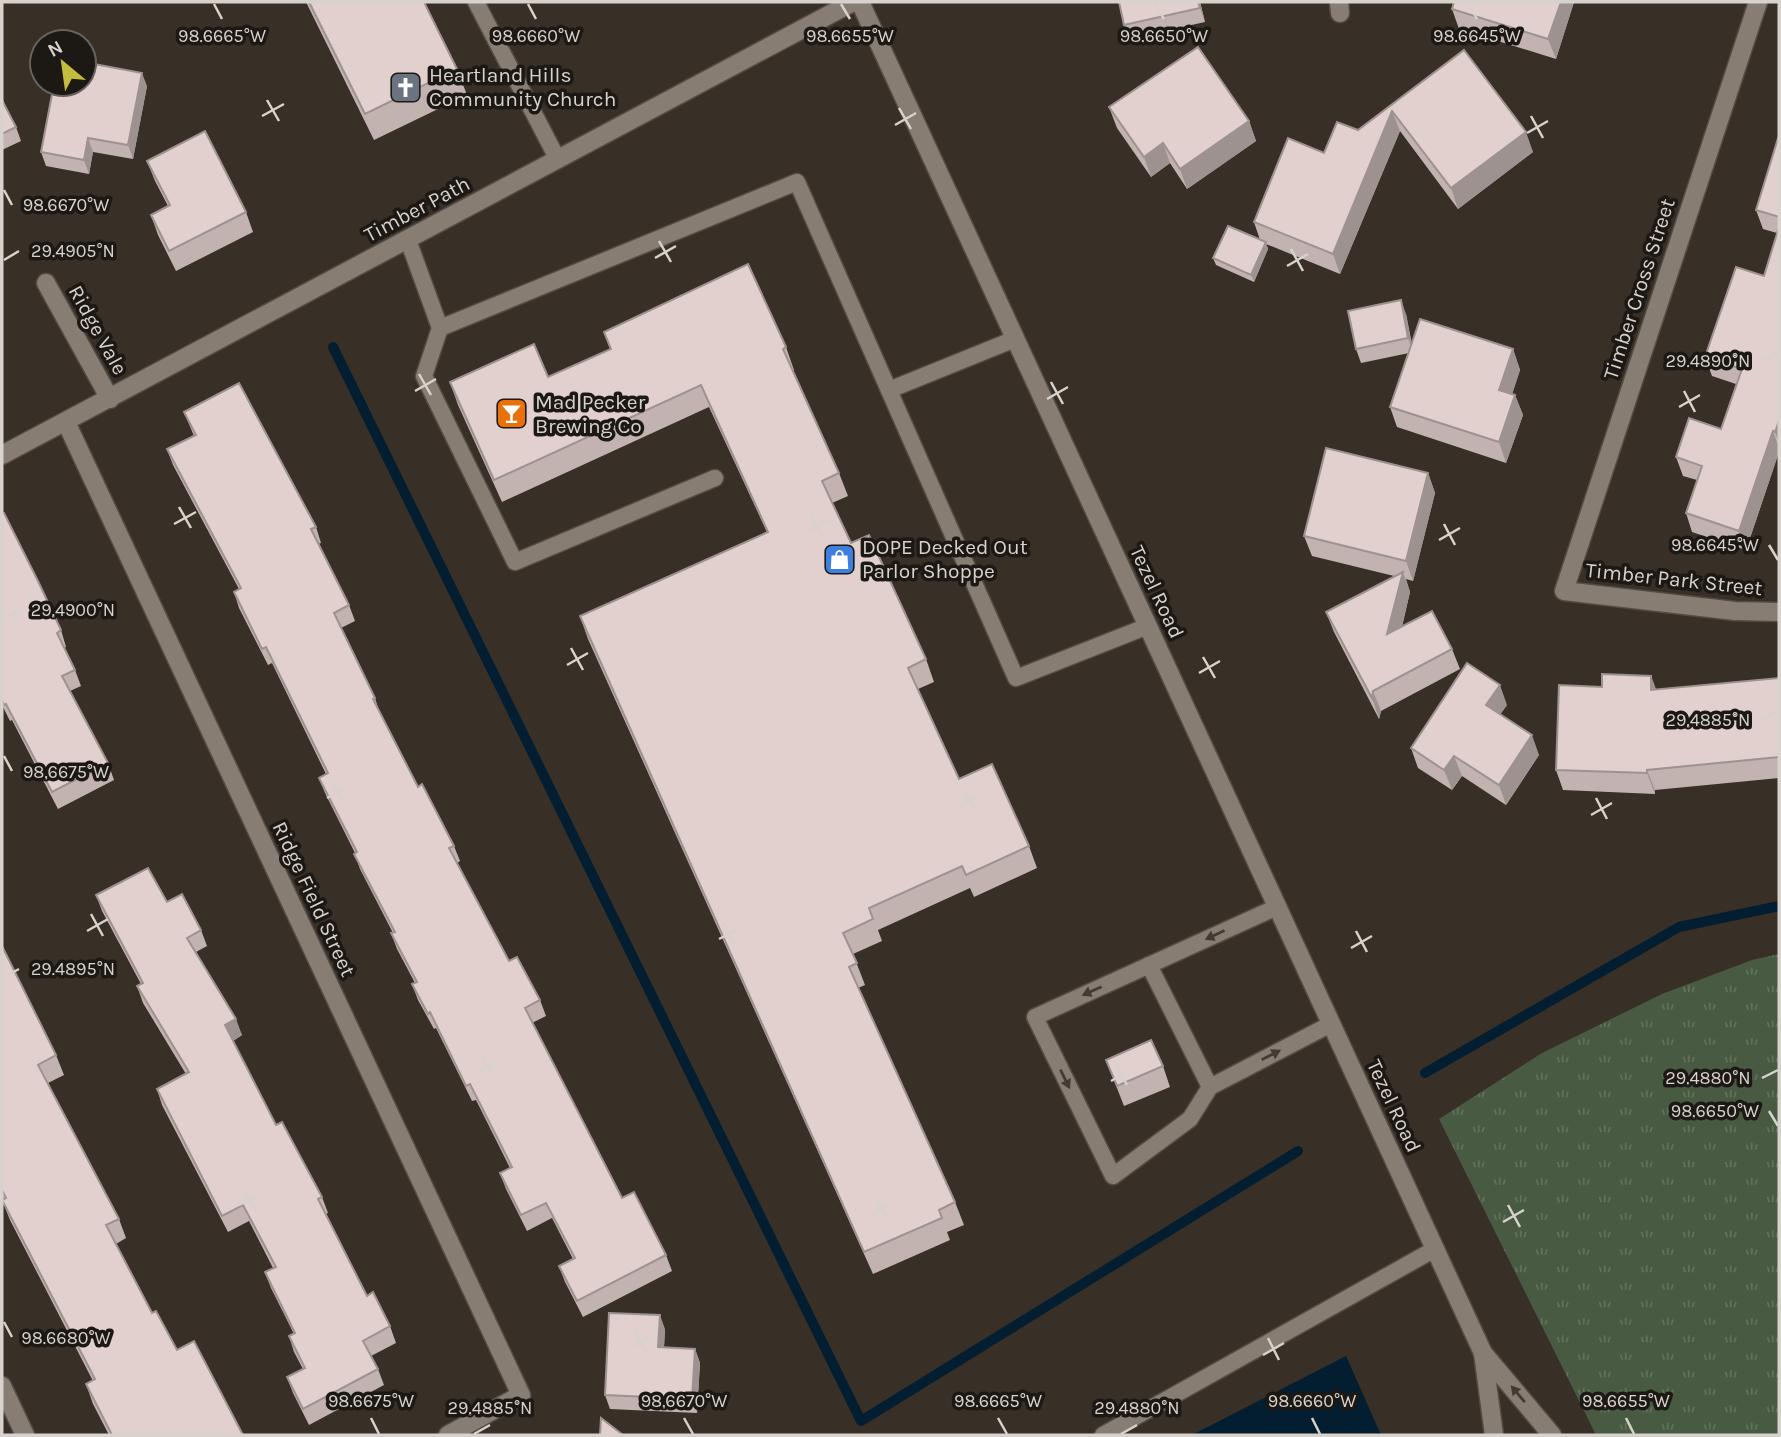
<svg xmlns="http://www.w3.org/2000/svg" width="1781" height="1437" viewBox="0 0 1781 1437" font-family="Karla,sans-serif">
  <defs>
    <pattern id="grass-tufts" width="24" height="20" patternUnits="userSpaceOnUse" patternTransform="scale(1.75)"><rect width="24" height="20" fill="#485a42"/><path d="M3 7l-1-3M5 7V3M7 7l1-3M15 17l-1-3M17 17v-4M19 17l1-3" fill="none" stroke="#62715c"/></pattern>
  </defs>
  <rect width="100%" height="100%" fill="#382f26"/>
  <path fill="url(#grass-tufts)" d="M1779 954V1435H1596L1439 1119 1542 1053 1662 994 1752 960Z"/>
  <path fill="#041e31" d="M1346 1356 1381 1435H1192Z"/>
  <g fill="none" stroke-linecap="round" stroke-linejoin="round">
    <g stroke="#041e31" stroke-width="10">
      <path d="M333 347 861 1421 1298 1151"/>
      <path d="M1425 1073 1679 927 1779 906"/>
    </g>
    <defs>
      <g id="service">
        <path d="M476 2 558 160"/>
        <path d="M408 240 440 328 797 182 1016 678 1148 626"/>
        <path d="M440 328 424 376 515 562 715 478"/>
        <path d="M889 390 1015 339"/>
        <path d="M1277 907 1035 1017 1113 1176 1190 1119 1210 1087 1331 1024"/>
        <path d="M1149 965 1210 1087"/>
        <path d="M1103 1435 1435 1249"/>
      </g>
      <g id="minor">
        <path d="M1339 2 1340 13"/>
        <path d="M1758 2 1564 591 1735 611 1779 612"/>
        <path d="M46 283 110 399"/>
        <path d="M66 422 521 1395 448 1435"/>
        <path d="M2 1386 25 1435"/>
      </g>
      <path id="tertiary" d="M2 455 853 2"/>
      <g id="secondary">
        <path d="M860 2 1483 1353 1552 1435"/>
        <path d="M1483 1353 1494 1435"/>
      </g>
    </defs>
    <use href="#service" stroke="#534b44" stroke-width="19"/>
    <use href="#minor" stroke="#534b44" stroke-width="21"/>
    <use href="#tertiary" stroke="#534b44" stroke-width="21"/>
    <use href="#secondary" stroke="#534b44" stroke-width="21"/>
    <use href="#service" stroke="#887d73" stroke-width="16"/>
    <use href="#minor" stroke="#887d73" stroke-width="18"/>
    <use href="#tertiary" stroke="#887d73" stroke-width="18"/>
    <use href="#secondary" stroke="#887d73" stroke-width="18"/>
  </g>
  <g fill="#c2b3b0">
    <path d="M306 2H424L457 69 467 95 374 140Z"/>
    <path d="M1200 2 1205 22 1129 39 1124 25Z"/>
    <path d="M1574 2 1556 59 1459 29 1452 9Z"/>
    <path d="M1464 50 1533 152 1458 209 1400 131 1340 274 1266 244 1268 249 1254 282 1216 265 1213 258 1260 240 1254 222 1324 153 1358 130Z"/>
    <path d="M147 86 133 159 93 152 89 174 46 166 41 152Z"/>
    <path d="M2 100 16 127 21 141 2 150Z"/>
    <path d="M1109 107 1249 121 1256 141 1187 189 1170 163 1151 177 1117 128Z"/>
    <path d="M1779 135V452L1746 550 1692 532 1686 513 1697 480 1683 476 1676 457 1721 429 1736 384 1712 376 1705 357 1764 276 1777 233 1763 229 1756 210Z"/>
    <path d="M147 161 246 212 253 232 176 271 158 235 151 215 168 206 155 181Z"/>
    <path d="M1406 314 1412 344 1513 349 1520 370 1512 394 1515 395 1523 415 1506 463 1397 427 1390 407 1409 353 1361 363 1356 349Z"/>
    <path d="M604 332 786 347 794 370H793L839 473 848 496 832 503 851 543 926 659 934 682 918 689 959 779 1029 846 1037 868 974 897 970 888 878 930 882 941 853 954 865 985 858 988 955 1202 964 1225 947 1232 950 1240 873 1274 588 639 580 616 767 532 709 407 502 502 458 405 450 382 548 377 610 349Z"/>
    <path d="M184 412 316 527 321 543 318 544 349 605 355 621 341 628 375 698 380 714 418 787 454 846 460 861 457 863 509 961 540 1000 546 1016 532 1023 622 1198 666 1255 672 1271 583 1317 565 1282 559 1266 573 1259 552 1218 527 1231 506 1189 500 1173 510 1168 476 1100 472 1101 436 1028 434 1029 418 1000 412 984 415 983 397 949 391 933H393L360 869 355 853 325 793 319 778 326 774 272 663 268 665 239 608 234 592 239 589 173 465 167 449 194 436Z"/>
    <path d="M1428 473 1435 493 1413 581 1406 579 1410 592 1402 627 1452 649 1460 669 1381 711 1379 719 1334 632 1326 612 1394 576 1312 556 1304 536Z"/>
    <path d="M2 514 61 630 66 647 64 648 75 670 81 686 70 691 108 763 114 780 58 809 12 720 10 721 2 705Z"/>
    <path d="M1651 676 1656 690 1779 678V778L1655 790V794L1563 790 1556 770 1602 687Z"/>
    <path d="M1507 705 1500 714 1539 755 1506 805 1462 776 1452 790 1418 768 1411 748Z"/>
    <path d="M96 895 167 902 201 930 207 946 196 952 242 1035 233 1041 276 1125 322 1197 328 1213 326 1214 367 1296 390 1326 396 1343 371 1356 378 1369 384 1385 309 1425 293 1393 287 1377 303 1369 294 1352 289 1336 294 1334 271 1288 265 1272 273 1268 249 1221 228 1232 162 1105 157 1089 186 1074 143 1003 137 986 141 984 102 911Z"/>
    <path d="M2 946 56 1055 64 1075 48 1083 119 1219 126 1238 116 1244 152 1313 177 1350 243 1435H109L93 1404 86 1384 93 1381 10 1220 2 1200 4 1199 2 1195Z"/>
    <path d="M1106 1060 1163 1066 1170 1087 1124 1106Z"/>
    <path d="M665 1329 664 1348 695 1349 700 1363 697 1413 610 1409 605 1395Z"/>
  </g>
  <g fill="#9e9290">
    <path d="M1198 2H1200L1205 22 1200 8Z"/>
    <path d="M1561 2H1574L1556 59 1548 39Z"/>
    <path d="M142 73 147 86 133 159 128 145Z"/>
    <path d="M1392 111 1400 131 1340 274 1333 254Z"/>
    <path d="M1249 121 1256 141 1187 189 1180 169Z"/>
    <path d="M1526 132 1533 152 1458 209 1451 188Z"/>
    <path d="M88 138 93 152 89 174 84 160Z"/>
    <path d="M1163 143 1170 163 1151 177 1144 157Z"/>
    <path d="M1266 242 1268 249 1254 282 1251 275Z"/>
    <path d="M1401 300 1406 314 1413 352 1408 338Z"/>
    <path d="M1513 349 1520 370 1507 410 1499 390Z"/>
    <path d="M1515 395 1523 415 1506 463 1499 442Z"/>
    <path d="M1779 421V443L1775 432Z"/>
    <path d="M1773 431 1779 448V452L1746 550 1739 531Z"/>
    <path d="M1428 473 1435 493 1413 581 1406 561Z"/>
    <path d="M1403 572 1410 592 1395 655 1387 634Z"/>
    <path d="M1651 676 1659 697 1651 690Z"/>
    <path d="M1500 685 1507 705 1493 725 1486 705Z"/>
    <path d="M1373 691 1381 711 1379 719 1372 698Z"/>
    <path d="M1532 735 1539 755 1506 805 1499 785Z"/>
    <path d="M1454 756 1462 776 1452 790 1444 770Z"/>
    <path d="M1647 770 1655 790V794L1647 773Z"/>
    <path d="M236 1019 242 1035 231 1042 225 1025Z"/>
    <path d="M660 1315 665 1329 663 1361 658 1347Z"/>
    <path d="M695 1349 700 1363 697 1413 692 1399Z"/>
  </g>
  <g fill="#e1d0cd" stroke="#9e9290" stroke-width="2">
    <path d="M309 2H424L457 69 365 114Z"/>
    <path d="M1119 2H1198L1200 8 1124 25Z"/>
    <path d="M1454 2H1561L1548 39 1452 9Z"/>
    <path d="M1198 47 1249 121 1180 169 1163 143 1144 157 1109 107Z"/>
    <path d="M1464 50 1526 132 1451 188 1392 111 1333 254 1254 222 1288 138 1324 153 1337 122 1358 130Z"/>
    <path d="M94 64 142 73 128 145 88 138 84 160 41 152 54 84H84V68L93 70Z"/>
    <path d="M2 100 16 127 2 134Z"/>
    <path d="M205 131 246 212 169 251 151 215 170 205 147 161Z"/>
    <path d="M1779 135V217L1756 210Z"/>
    <path d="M1228 226 1266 242 1251 275 1213 258Z"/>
    <path d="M1779 227V421L1775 432 1773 431 1739 531 1686 513 1702 466 1676 457 1689 418 1721 429 1742 369 1705 357 1736 267 1764 276Z"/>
    <path d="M748 264 786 347 783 349 839 473 822 481 851 543 869 535 926 659 908 668 959 779 992 764 1029 846 966 875 962 866 869 908 873 919 843 933 857 963 849 967 955 1202 939 1210 942 1218 864 1252 580 616 768 532 701 385 494 480 450 382 534 344 548 377 611 349 604 332Z"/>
    <path d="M1401 300 1408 338 1356 349 1348 311Z"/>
    <path d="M1420 319 1513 349 1499 390 1515 395 1499 442 1390 407Z"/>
    <path d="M239 383 316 527 311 529 349 605 334 613 375 698 373 699 418 787 422 784 454 846 449 848 509 961 517 957 540 1000 525 1008 622 1198 634 1192 666 1255 577 1301 559 1266 575 1258 546 1203 521 1215 500 1173 512 1167 470 1084 466 1086 430 1012 428 1014 412 984 417 982 391 933 395 932 354 854 357 852 319 778 328 773 266 647 262 649 234 592 241 588 167 449 196 435 184 412Z"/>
    <path d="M1326 448 1428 473 1406 561 1304 536Z"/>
    <path d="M4 513 38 581 61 630 57 633 75 670 62 676 108 763 52 792 6 704 4 705 2 700V514Z"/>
    <path d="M1403 572 1387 634 1432 611 1452 649 1373 691 1372 698 1326 612Z"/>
    <path d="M1467 663 1500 685 1486 705 1532 735 1499 785 1454 756 1444 770 1411 748Z"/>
    <path d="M1602 674 1651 676V690L1779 678V757L1647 770V773L1556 770 1559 685 1602 687Z"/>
    <path d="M148 868 167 902 182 894 201 930 187 938 236 1019 225 1025 276 1125 282 1122 322 1197 318 1199 367 1296 373 1292 390 1326 363 1341 378 1369 303 1409 287 1377 305 1368 289 1336 295 1333 265 1272 276 1267 243 1205 222 1216 157 1089 189 1072 137 986 143 983 96 895Z"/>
    <path d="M2 946 56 1055 38 1065 119 1219 106 1225 152 1313 156 1311 177 1350 194 1341 243 1435H112L86 1384 95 1379 2 1200 6 1198 2 1190Z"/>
    <path d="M1151 1040 1163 1066 1117 1086 1106 1060Z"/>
    <path d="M609 1313 660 1315 658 1347 695 1349 692 1399 605 1395Z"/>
    <path d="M601 1418 623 1435H600Z"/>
  </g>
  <defs><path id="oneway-solid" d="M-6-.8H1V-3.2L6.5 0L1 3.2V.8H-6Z" transform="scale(1.75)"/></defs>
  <g fill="#423b35">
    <use href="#oneway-solid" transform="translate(1215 935) rotate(155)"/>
    <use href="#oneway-solid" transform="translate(1092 991) rotate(156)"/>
    <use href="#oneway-solid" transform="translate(1271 1055) rotate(-27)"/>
    <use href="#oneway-solid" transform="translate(1065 1079) rotate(64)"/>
    <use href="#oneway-solid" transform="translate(1518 1394) rotate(-130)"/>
  </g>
  <path fill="none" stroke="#d8d2cd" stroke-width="2.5" d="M214 4 222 19M528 4 536 19M841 4 850 19M1155 4 1164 19M1469 4 1477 19M267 100 279 121M899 108 911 129M262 116 284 104M1531 116 1543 138M895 125 916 113M1527 133 1548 121M4 190 12 205M659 241 671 262M1291 249 1303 271M655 258 676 246M4 260 19 251M1287 266 1308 254M1762 361 1778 352M419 374 431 395M1051 382 1063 404M415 391 436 379M1684 391 1695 412M1047 399 1068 387M1679 407 1700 395M179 507 191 528M811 515 823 537M174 524 196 512M1444 524 1455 545M807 532 828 520M1439 540 1460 528M1769 545 1778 560M4 618 19 610M571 648 583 670M1203 657 1215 678M567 665 588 653M1199 673 1220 661M1762 720 1778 711M4 756 12 771M331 781 343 803M963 790 975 811M327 798 348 786M1596 798 1607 819M959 806 980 794M1591 815 1612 803M91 914 103 936M723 923 735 944M87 931 108 919M1356 931 1367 952M719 939 740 928M1351 948 1372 936M4 977 19 969M483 1056 495 1077M1116 1064 1127 1085M479 1072 500 1061M1762 1078 1778 1070M1111 1081 1132 1069M1769 1111 1778 1126M243 1189 255 1210M876 1197 887 1219M239 1205 260 1194M1508 1205 1520 1227M871 1214 892 1202M1503 1222 1524 1210M4 1322 12 1337M635 1330 647 1352M1268 1338 1279 1360M631 1347 652 1335M1263 1355 1284 1343M371 1418 379 1434M684 1418 693 1434M998 1418 1007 1434M1312 1418 1320 1434M1626 1418 1634 1434M474 1434 490 1425M1121 1434 1137 1425"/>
  <defs>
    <symbol id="church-square" viewBox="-11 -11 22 22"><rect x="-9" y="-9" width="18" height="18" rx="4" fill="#6b7280" stroke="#1c1814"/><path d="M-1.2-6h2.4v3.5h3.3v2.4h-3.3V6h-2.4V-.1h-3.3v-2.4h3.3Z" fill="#fff"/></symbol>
    <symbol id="bar-square" viewBox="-11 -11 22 22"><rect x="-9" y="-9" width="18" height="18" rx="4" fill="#e8710a" stroke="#1c1814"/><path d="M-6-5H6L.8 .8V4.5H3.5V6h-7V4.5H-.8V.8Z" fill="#fff"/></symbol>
    <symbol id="shop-square" viewBox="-11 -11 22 22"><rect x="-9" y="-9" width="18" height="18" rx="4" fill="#3f7fe0" stroke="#1c1814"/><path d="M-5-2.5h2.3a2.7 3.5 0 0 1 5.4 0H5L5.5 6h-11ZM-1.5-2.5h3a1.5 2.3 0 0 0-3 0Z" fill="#fff"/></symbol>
  </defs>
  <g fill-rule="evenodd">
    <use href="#church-square" x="388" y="70" width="35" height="35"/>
    <use href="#bar-square" x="494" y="396" width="35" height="35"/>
    <use href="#shop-square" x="822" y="542" width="35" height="35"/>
  </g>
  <g text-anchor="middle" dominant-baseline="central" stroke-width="7" stroke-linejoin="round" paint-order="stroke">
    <g font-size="21" fill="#d8d2cd" stroke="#1c1814" text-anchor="start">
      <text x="429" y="75">Heartland Hills<tspan x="429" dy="24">Community Church</tspan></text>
      <text x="535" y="402">Mad Pecker<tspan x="535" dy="24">Brewing Co</tspan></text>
      <text x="862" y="547">DOPE Decked Out<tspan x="862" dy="24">Parlor Shoppe</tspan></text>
    </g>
    <g font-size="21" fill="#d8d2cd" stroke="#1c1814">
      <text transform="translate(417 209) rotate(-28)">Timber Path</text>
      <text transform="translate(1639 289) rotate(-72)">Timber Cross Street</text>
      <text transform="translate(98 330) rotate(61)">Ridge Vale</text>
      <text transform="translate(1674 579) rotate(6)">Timber Park Street</text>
      <text transform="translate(1157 592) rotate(65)">Tezel Road</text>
      <text transform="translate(314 899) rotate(65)">Ridge Field Street</text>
      <text transform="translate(1394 1106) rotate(65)">Tezel Road</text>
    </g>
  </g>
  <g font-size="18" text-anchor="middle" fill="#d8d2cd" stroke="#1c1814" stroke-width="7" stroke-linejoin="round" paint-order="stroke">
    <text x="222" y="42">98.6665°W</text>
    <text x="536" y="42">98.6660°W</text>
    <text x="850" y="42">98.6655°W</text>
    <text x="1164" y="42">98.6650°W</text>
    <text x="1477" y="42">98.6645°W</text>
    <text x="66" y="211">98.6670°W</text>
    <text x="73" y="257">29.4905°N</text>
    <text x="1708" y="367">29.4890°N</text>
    <text x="1715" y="551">98.6645°W</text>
    <text x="73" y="616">29.4900°N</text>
    <text x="1708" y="726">29.4885°N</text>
    <text x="66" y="778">98.6675°W</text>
    <text x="73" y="975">29.4895°N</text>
    <text x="1708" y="1084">29.4880°N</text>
    <text x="1715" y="1117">98.6650°W</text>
    <text x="66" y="1344">98.6680°W</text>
    <text x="371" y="1407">98.6675°W</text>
    <text x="684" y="1407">98.6670°W</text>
    <text x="998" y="1407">98.6665°W</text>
    <text x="1312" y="1407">98.6660°W</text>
    <text x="1626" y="1407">98.6655°W</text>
    <text x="490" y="1414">29.4885°N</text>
    <text x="1137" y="1414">29.4880°N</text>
  </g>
  <rect width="1781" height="1437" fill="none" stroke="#d8d2cd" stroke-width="7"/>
  <g transform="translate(63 63) rotate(331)"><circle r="33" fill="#1c1814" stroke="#67625e" stroke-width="2"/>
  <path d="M0-5L12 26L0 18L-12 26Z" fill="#c3bd3e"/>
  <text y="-10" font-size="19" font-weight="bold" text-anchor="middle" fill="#d8d2cd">N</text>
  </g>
</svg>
